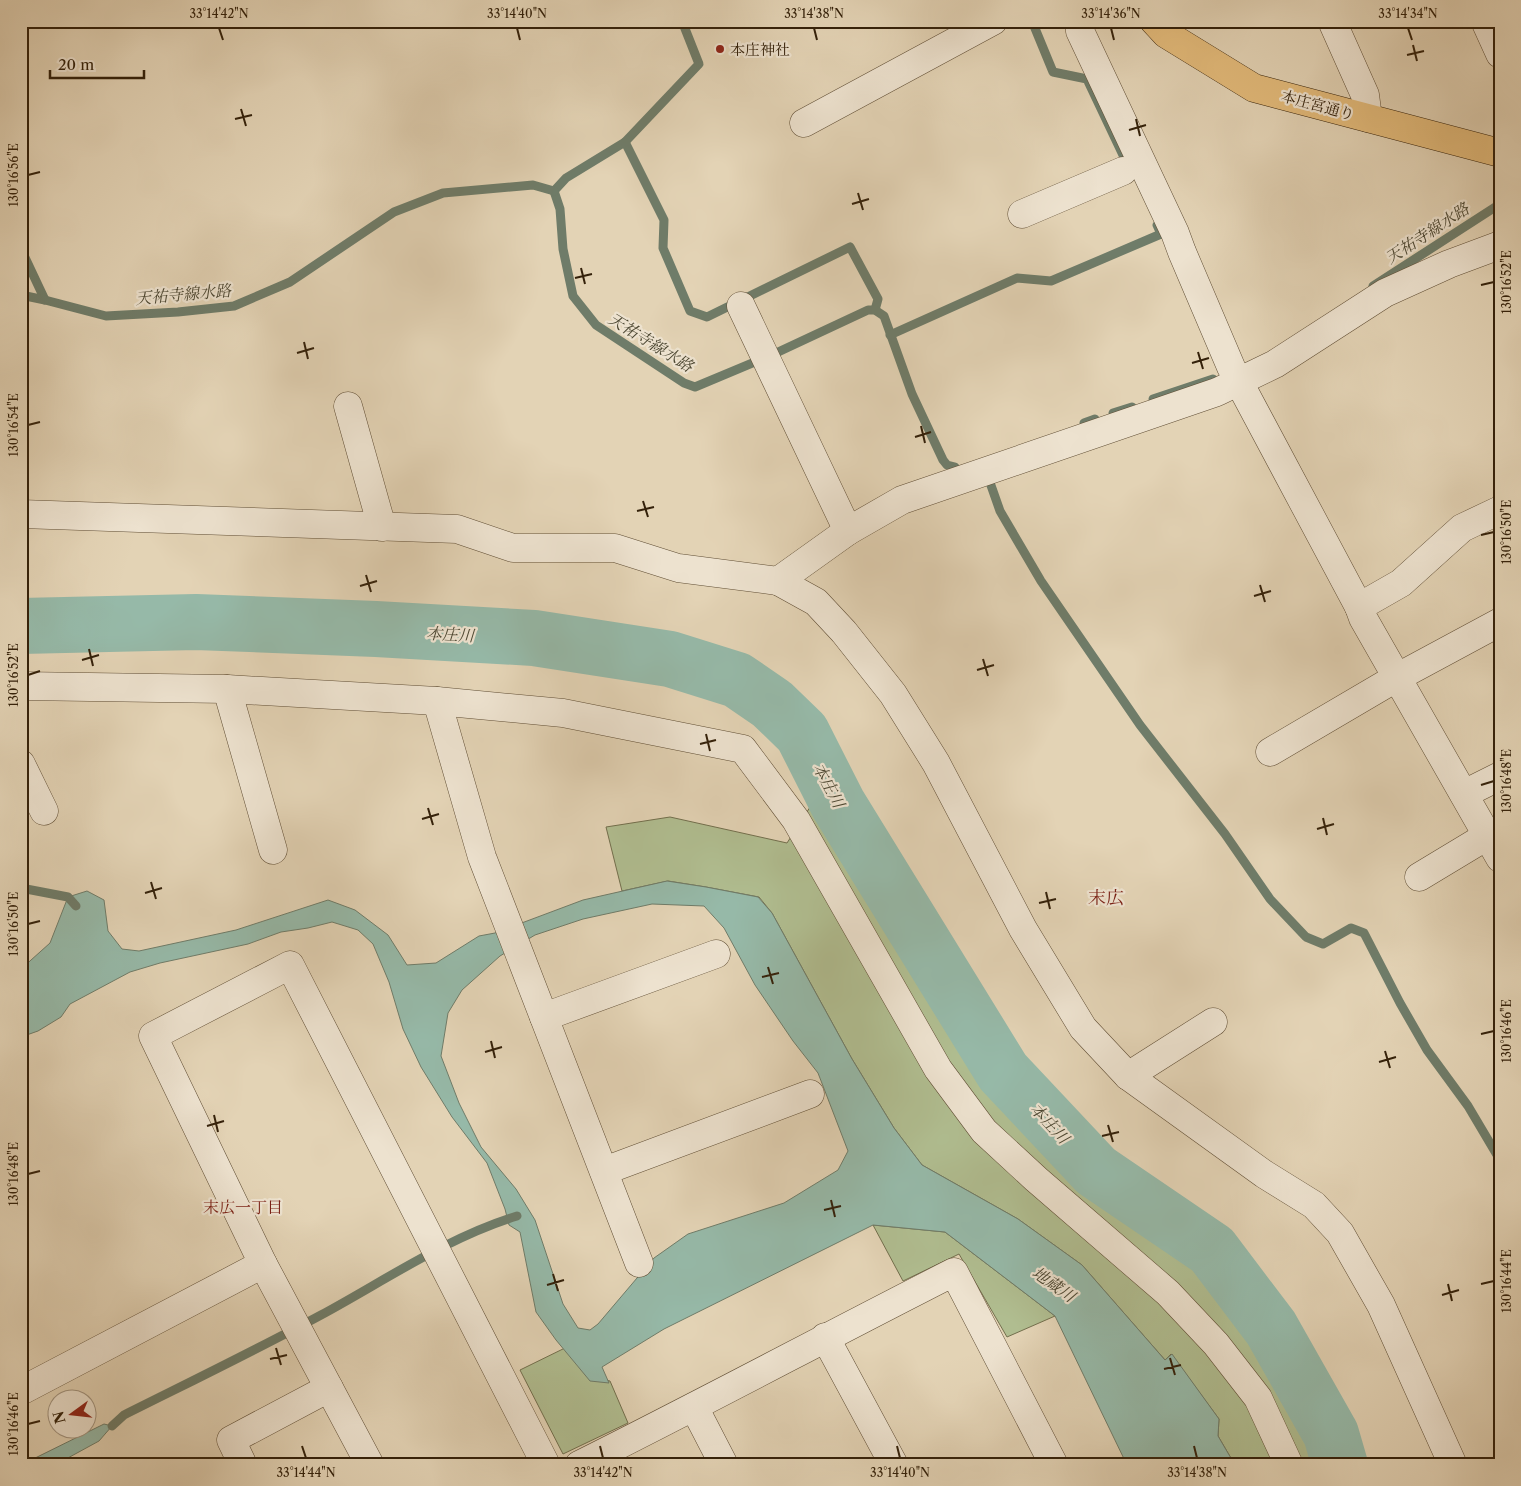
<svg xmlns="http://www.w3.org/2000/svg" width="1521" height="1486" viewBox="0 0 1521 1486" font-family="'Libre Caslon Text','Noto Serif JP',serif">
  <rect width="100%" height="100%" fill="#e3d3b5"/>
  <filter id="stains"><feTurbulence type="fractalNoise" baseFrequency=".004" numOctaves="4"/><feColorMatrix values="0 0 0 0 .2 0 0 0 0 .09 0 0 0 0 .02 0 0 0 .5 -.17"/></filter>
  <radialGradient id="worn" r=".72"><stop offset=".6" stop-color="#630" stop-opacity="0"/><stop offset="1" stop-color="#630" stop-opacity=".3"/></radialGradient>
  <g fill="#b0bd90" stroke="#726f4d">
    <path d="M812 804 997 1086 1090 1189 1207 1264 1313 1422 1325 1465H1235L1218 1436 1219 1419 1171 1354 1165 1360 1082 1265 1018 1219 922 1165 894 1128 852 1059 772 913 759 897 706 887 668 881 622 891 606 827 670 817 787 843Z"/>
    <path d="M873 1225 945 1232 1055 1316 1007 1337 959 1254 903 1281Z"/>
    <path d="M569 1346 589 1377 610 1381 628 1423 563 1454 520 1370Z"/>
  </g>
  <g fill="#96b9a8" stroke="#6f7c69" fill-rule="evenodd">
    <path d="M667 881 706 887 758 897 772 913 852 1059 894 1128 922 1165 1018 1219 1082 1265 1165 1360 1172 1354 1219 1419 1218 1436 1235 1465H1127L1055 1316 945 1232 873 1225 664 1329 602 1367 609 1383 590 1381 556 1340 536 1312 520 1232 509 1225 505 1209 487 1163 452 1117 421 1067 403 1029 389 982 373 944 358 930 332 922 308 928 281 932 248 944 160 963 130 972 70 1004 61 1017 38 1031 21 1037V969L50 943 68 897 87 891 104 900 108 931 122 949 139 951 236 930 328 900 355 910 388 935 407 965 436 963 479 936 495 933 583 900ZM652 904 704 906 724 928 755 985 793 1041 818 1073 848 1151 838 1170 784 1203 688 1234 654 1258 598 1324 590 1330 578 1328 563 1304 535 1220 516 1189 481 1147 459 1103 441 1056 448 1013 462 990 500 956 535 935 583 919Z"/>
    <path d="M104 1424 112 1426 99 1441 55 1465H21Z"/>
  </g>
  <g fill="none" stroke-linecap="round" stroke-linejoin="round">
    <g stroke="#6f7c69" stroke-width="9">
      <path d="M1032 21 1053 72 1087 79 1123 155"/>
      <path d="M625 142 664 220 663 248 690 311 707 317 850 247 878 299 875 310"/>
      <path d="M554 191 560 209 563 249 573 296 596 325 684 383 695 387 776 353 868 310H875L884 316 912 394 943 460 947 465 955 467"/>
      <path d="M554 191 566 178 625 142 699 64 682 21"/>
      <path d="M21 249 45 300"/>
      <path d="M1373 286 1500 204"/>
      <path d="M21 295 45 300 106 316 178 312 234 306 290 282 394 212 443 193 533 185 554 191"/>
      <path d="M890 335 1017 278 1051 281 1161 234 1157 225"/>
      <path d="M1153 399 1213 379"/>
      <path d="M1113 413 1132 407"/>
      <path d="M1084 423 1095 419"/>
      <path d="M987 474 1000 511 1041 581 1140 725 1225 834 1270 899 1306 937 1323 944 1351 928 1364 933 1400 1003 1427 1050 1468 1106 1500 1160"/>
      <path d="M21 888 68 897 76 906"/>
      <path d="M112 1426 124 1415C190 1382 256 1350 321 1315 384 1281 448 1237 517 1216"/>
    </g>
    <path stroke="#96b9a8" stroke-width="56" d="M21 626 196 622 376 629 534 638 670 659 737 680 772 704 802 733 838 804 1003 1072 1096 1171 1212 1250 1271 1328 1331 1434 1340 1465"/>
    <defs>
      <g id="minor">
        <path d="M1079 21 1080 31 1175 233 1182 252 1231 367 1359 607 1363 618 1500 858"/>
        <path d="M1332 21 1365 95 1368 118"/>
        <path d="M1485 21 1500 54"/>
        <path d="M804 123 993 21"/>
        <path d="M1022 214 1123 171"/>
        <path d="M741 306 848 531"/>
        <path d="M348 406 382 527"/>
        <path d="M21 514 457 529 513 548H615L678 568 778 581 848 531 902 500 1217 392 1275 364 1385 293 1449 264 1500 245"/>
        <path d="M778 581 816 602 844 632 893 694 936 763 1023 929 1083 1028 1128 1076 1264 1174 1314 1205 1340 1233 1381 1305 1453 1465"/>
        <path d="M1359 607 1401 583 1462 528 1500 510"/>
        <path d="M21 686 227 689 437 701 563 713 743 749 796 820 938 1069 984 1131 1036 1179 1168 1293 1216 1344 1258 1398 1289 1465"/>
        <path d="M227 689 273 850"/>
        <path d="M437 701 482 857 639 1263"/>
        <path d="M1270 752 1396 678 1500 622"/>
        <path d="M21 764 44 811"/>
        <path d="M1464 794 1500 776"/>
        <path d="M1419 877 1487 836"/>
        <path d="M544 1017 716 954"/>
        <path d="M1128 1076 1213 1022"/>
        <path d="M604 1171 810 1094"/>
        <path d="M263 1264 370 1465"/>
        <path d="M825 1337 894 1465"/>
        <path d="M21 1391 263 1264 153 1036 290 965 546 1465"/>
        <path d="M694 1407 724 1465"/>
        <path d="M243 1465 231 1440 329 1388"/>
        <path d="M579 1465C705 1402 828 1336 954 1272L1054 1465"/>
      </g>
      <path id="primary" d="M1154 21 1166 34 1254 88 1500 153"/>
    </defs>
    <use href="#minor" stroke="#604e35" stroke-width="29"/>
    <use href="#primary" stroke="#34210a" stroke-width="29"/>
    <use href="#minor" stroke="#ede2cf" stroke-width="28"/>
    <use href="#primary" stroke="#e2ba7a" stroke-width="28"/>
  </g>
  <path fill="none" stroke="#34210a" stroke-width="2" d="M219 28 223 40M517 28 520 40M814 28 817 40M1111 28 1114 40M1408 28 1412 40M1413 45 1417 61M1407 55 1424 51M241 109 246 126M235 119 252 115M1136 119 1140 136M1129 130 1146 125M28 175 40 172M858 193 863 210M852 204 869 199M581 268 585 284M575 278 592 274M1481 285 1494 282M304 342 308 359M1198 352 1203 369M297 353 314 348M1192 363 1209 358M28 425 40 422M921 426 925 443M915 437 931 432M643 501 648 517M637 511 654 507M1481 535 1494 532M366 575 371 592M1260 585 1265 602M360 586 377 581M1254 596 1271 591M89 649 93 666M983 659 988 676M82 660 99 655M977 670 994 665M28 675 40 671M706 734 710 751M700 744 716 740M1481 785 1494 781M428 808 433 825M1323 818 1327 835M422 819 439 814M1317 829 1334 824M151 882 156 899M1046 892 1050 909M145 893 162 888M1039 903 1056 899M28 924 40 921M768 967 773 984M762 977 779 973M1481 1034 1494 1031M491 1041 495 1058M1385 1051 1390 1068M485 1052 502 1047M1379 1062 1396 1057M214 1115 218 1132M1108 1125 1113 1142M207 1126 224 1121M1102 1136 1119 1132M28 1174 40 1171M831 1200 835 1217M824 1210 841 1206M553 1274 558 1291M1448 1284 1452 1301M1481 1284 1494 1281M547 1285 564 1280M1442 1295 1459 1290M276 1348 281 1365M1170 1358 1175 1375M270 1359 287 1355M1164 1369 1181 1365M28 1424 40 1421M302 1446 306 1458M600 1446 603 1458M897 1446 900 1458M1194 1446 1197 1458"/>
  <circle fill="#8f2418" stroke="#ede2cf" stroke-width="2" cx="720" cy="49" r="5"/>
  <g text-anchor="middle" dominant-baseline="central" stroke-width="4.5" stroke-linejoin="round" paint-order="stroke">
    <g font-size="15" fill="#34210a" stroke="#ede2cf" text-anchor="start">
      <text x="730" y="49">本庄神社</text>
    </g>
    <g font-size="15" fill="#34210a" stroke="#ede2cf">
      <text transform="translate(1318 105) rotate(15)">本庄宮通り</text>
    </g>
    <g font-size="16" font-style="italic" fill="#4c4732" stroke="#ede2cf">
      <text transform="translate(1427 233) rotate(-33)">天祐寺線水路</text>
      <text transform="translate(183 294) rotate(-5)">天祐寺線水路</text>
      <text transform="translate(651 342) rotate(32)">天祐寺線水路</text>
      <text transform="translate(450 634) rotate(3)">本庄川</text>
      <text transform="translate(829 785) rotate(62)">本庄川</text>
      <text transform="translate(1050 1123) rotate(47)">本庄川</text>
      <text transform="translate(1054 1284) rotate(35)">地蔵川</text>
    </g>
    <g font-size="16" fill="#7a1f14" stroke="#ede2cf">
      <text x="243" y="1207">末広一丁目</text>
    </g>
    <g font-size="18" fill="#7a1f14" stroke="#ede2cf">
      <text x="1106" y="898">末広</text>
    </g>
  </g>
  <rect width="1521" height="1486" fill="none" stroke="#e3d3b5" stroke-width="55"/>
  <g transform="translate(72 1414) rotate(255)"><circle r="24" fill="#ede2cf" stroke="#a39580"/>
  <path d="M0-4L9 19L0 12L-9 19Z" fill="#8f2418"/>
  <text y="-8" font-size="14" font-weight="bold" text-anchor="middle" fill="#34210a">N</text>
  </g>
  <path d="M50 70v8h94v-8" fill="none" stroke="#34210a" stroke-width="2.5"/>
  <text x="58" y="70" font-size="15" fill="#34210a" stroke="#ede2cf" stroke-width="4" paint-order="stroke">20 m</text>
  <rect x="28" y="28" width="1466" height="1430" fill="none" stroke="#34210a" stroke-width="2"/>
  <g font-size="12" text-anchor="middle" fill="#34210a">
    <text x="219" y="18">33°14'42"N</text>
    <text x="517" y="18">33°14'40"N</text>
    <text x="814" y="18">33°14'38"N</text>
    <text x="1111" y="18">33°14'36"N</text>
    <text x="1408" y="18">33°14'34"N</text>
    <text transform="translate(14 175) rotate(-90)" y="4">130°16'56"E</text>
    <text transform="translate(1507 282) rotate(-90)" y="4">130°16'52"E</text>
    <text transform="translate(14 425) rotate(-90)" y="4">130°16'54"E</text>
    <text transform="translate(1507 532) rotate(-90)" y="4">130°16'50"E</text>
    <text transform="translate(14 675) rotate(-90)" y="4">130°16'52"E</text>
    <text transform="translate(1507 781) rotate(-90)" y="4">130°16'48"E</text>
    <text transform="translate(14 924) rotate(-90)" y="4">130°16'50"E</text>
    <text transform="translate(1507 1031) rotate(-90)" y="4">130°16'46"E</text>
    <text transform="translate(14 1174) rotate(-90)" y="4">130°16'48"E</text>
    <text transform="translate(1507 1281) rotate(-90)" y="4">130°16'44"E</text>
    <text transform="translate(14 1424) rotate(-90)" y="4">130°16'46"E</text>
    <text x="306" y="1477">33°14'44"N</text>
    <text x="603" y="1477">33°14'42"N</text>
    <text x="900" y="1477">33°14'40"N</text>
    <text x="1197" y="1477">33°14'38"N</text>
  </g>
  <rect width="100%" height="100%" filter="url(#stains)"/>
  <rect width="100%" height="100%" fill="url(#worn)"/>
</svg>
